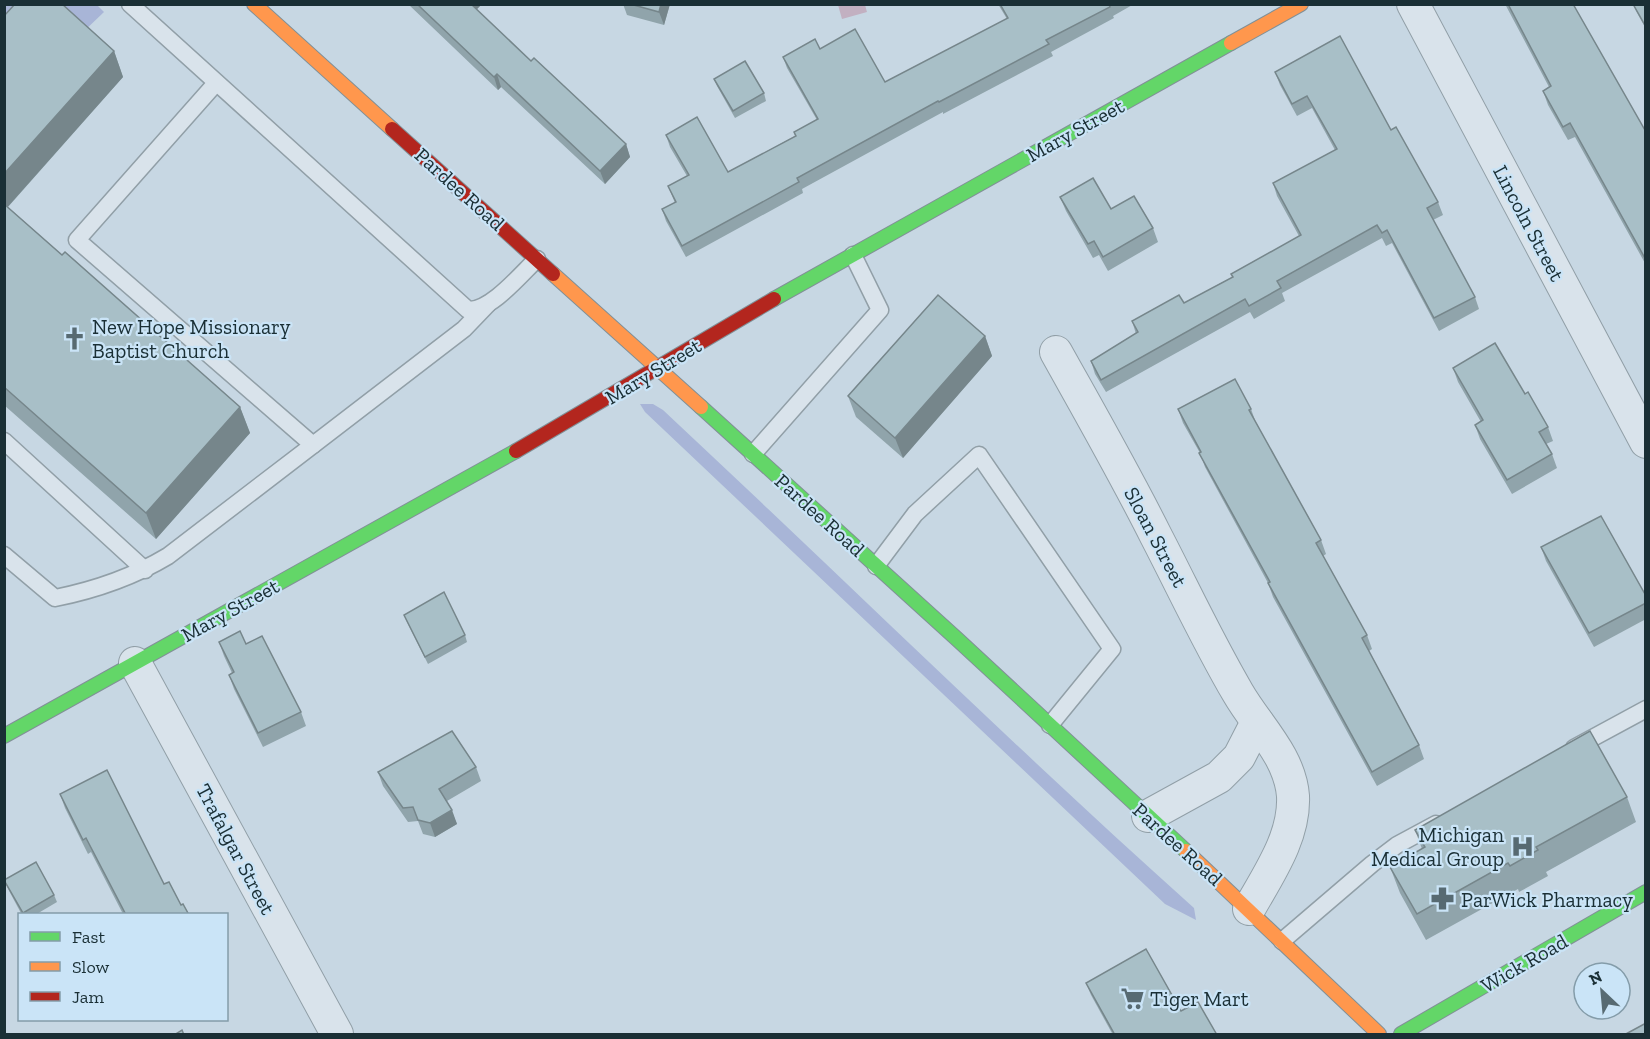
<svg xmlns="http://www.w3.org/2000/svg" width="1650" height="1039" viewBox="0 0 1650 1039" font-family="'Zilla Slab',serif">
  <rect width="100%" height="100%" fill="#c7d7e3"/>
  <g fill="#a8b5d7">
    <path d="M5 5H97L104 12 81 34 5 48Z"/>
    <path d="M640 404H653L663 410C840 575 1013 746 1194 908L1196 920 1165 904 645 412Z"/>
  </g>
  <path fill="#c2b0c1" d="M838 5H865L867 12 842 19Z"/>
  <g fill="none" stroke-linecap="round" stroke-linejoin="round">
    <defs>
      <g id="lane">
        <path d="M130 4 468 310C491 311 521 274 537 259"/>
        <path d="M216 83 77 240 313 445 464 329 488 304"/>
        <path d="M4 441 145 570"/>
        <path d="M753 454 880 310 853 255"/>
        <path d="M4 555 55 598C95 590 133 577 168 556L313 445"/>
        <path d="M876 566 915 514 979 455 1112 649 1050 725"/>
        <path d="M1574 748 1646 709"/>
        <path d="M1282 941 1372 864 1397 845 1436 824"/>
      </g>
      <g id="street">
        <path d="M1413 4 1646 442"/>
        <path d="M1056 352C1090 413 1125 474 1156 536 1183 588 1208 642 1238 693 1257 726 1290 756 1293 796 1295 837 1268 875 1249 909"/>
        <path d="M135 663 337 1034"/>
        <path d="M1148 816 1219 777 1239 757 1257 722"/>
      </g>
      <g id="fast">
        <path d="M774 299 1231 43"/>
        <path d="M701 407 957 639 1186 851"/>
        <path d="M4 736 516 451"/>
        <path d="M1401 1034 1646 892"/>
      </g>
      <g id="slow">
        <path d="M254 4 392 129"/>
        <path d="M1231 43 1301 4"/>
        <path d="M553 274 701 407"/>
        <path d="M1186 851 1379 1034"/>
      </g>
      <g id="jam">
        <path d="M392 129 553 274"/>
        <path d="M516 451 774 299"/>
      </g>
    </defs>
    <use href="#lane" stroke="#919fa7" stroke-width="19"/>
    <use href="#street" stroke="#919fa7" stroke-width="34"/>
    <use href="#fast" stroke="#819097" stroke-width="16"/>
    <use href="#slow" stroke="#819097" stroke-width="16"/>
    <use href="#jam" stroke="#819097" stroke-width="16"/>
    <use href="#lane" stroke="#d9e3eb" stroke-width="16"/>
    <use href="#street" stroke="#d9e3eb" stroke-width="32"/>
    <use href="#fast" stroke="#63d668" stroke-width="14"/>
    <use href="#slow" stroke="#ff974d" stroke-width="14"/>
    <use href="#jam" stroke="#b3261e" stroke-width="14"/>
  </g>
  <g fill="#90a4ab">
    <path d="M408 4H482L476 10 531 61 626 144 630 157 605 184 501 87 498 90Z"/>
    <path d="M623 4H670L664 25 627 15Z"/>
    <path d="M998 4H1134L1113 16 1114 18 1051 52 1053 56 943 114V112L802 189 803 193 686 257 666 221 662 209 675 203 668 186 687 176 670 147 666 135 728 172 795 136 794 132 817 120 787 68 783 57 820 49 885 82 1007 19Z"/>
    <path d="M1505 4H1573L1646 132V265L1575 137 1568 140 1548 105 1543 91 1549 87Z"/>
    <path d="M1633 4H1646V29L1636 11Z"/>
    <path d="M4 16 114 51 123 77 8 207 62 255 240 407 250 433 156 539 4 405Z"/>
    <path d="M1275 72 1391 130 1438 202 1443 215 1433 220 1475 297 1479 309 1439 331 1392 243 1386 246 1382 238 1282 293 1285 301 1254 319 1250 312 1106 392 1095 374 1091 361 1136 334 1132 321 1184 303 1232 277 1299 236 1277 196 1273 183 1335 150 1312 108 1297 116 1280 85Z"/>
    <path d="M714 79 764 93 766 101 735 118 717 86Z"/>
    <path d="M1060 197 1111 209 1153 228 1158 242 1108 271 1099 255 1093 258 1066 211Z"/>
    <path d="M985 336 992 356 903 458 856 417 848 396Z"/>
    <path d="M1453 368 1525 394 1548 427 1553 441 1546 444 1552 454 1557 468 1512 494 1480 439 1475 425 1481 422 1458 382Z"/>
    <path d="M1178 409H1251L1256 423 1321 540 1326 554 1323 556 1367 635 1372 649 1369 651 1419 745 1424 759 1377 786 1273 597 1268 583 1205 467 1200 453 1183 423Z"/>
    <path d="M1541 547 1646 596V619L1594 647 1546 561Z"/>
    <path d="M404 615 465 635 467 642 428 664 407 622Z"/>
    <path d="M219 642 301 712 306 726 263 747 234 689 229 675 232 673 224 656Z"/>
    <path d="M476 767 481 781 447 801 457 824 435 837 423 834 418 821 408 822 383 786 378 772Z"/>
    <path d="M60 794 164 884 189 915 123 914 91 852 88 854 65 808Z"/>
    <path d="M1627 797 1636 822 1546 872 1548 876 1519 892 1518 889 1426 940 1400 893 1390 867 1422 849 1415 830Z"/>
    <path d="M4 880 54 895 57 902 35 915H22L7 887Z"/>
    <path d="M1086 983 1181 1011 1217 1035H1113L1091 995Z"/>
  </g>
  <g fill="#76868b">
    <path d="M469 4H482L472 14Z"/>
    <path d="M661 4H670L664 25 659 12Z"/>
    <path d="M114 51 123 77 4 211V174Z"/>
    <path d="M497 74 501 87 498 90 494 77Z"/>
    <path d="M626 144 630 157 605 184 600 171Z"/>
    <path d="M985 336 992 356 903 458 895 438Z"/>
    <path d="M240 407 250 433 156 539 146 513Z"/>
    <path d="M452 810 457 824 435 837 430 823Z"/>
  </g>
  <g fill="#a8bfc7" stroke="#76868b" stroke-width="1.5">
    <path d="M15 4H62L114 51 4 174V16Z"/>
    <path d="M417 4H471L531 61 534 58 626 144 600 171 497 74 494 77Z"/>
    <path d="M630 4H661L659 12Z"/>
    <path d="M1000 4H1109L1110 7 1046 40 1049 44 939 102 938 101 797 178 799 182 682 246 662 209 676 202 668 186 689 175 666 135 697 117 728 172 796 136 794 132 818 119 783 57 815 39 820 49 855 29 885 82 1008 18Z"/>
    <path d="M1508 4H1573L1646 132V260L1570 123 1563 127 1543 91 1551 86Z"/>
    <path d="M1633 4H1646V27Z"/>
    <path d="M1340 36 1391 130 1396 127 1438 202 1427 208 1475 297 1434 318 1387 230 1382 233 1377 225 1277 281 1281 288 1249 306 1245 299 1101 380 1091 361 1138 332 1132 321 1179 295 1184 303 1233 277 1231 274 1301 235 1273 183 1337 149 1307 96 1292 104 1275 72Z"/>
    <path d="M745 61 764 93 733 111 714 79Z"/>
    <path d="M1093 178 1111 209 1134 196 1153 228 1103 257 1094 241 1088 244 1060 197Z"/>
    <path d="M4 204 62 255 65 252 240 407 146 513 4 387Z"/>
    <path d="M938 295 985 336 895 438 848 396Z"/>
    <path d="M1495 343 1525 394 1528 392 1548 427 1539 432 1552 454 1507 480 1475 425 1483 420 1453 368Z"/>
    <path d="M1235 379 1251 409 1249 410 1321 540 1316 543 1367 635 1362 638 1419 745 1372 772 1268 583 1270 582 1199 453 1201 452 1178 409Z"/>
    <path d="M1601 516 1646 596V603L1589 633 1541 547Z"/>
    <path d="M444 592 465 635 425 657 404 615Z"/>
    <path d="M240 631 246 644 262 636 301 712 258 733 229 675 234 672 219 642Z"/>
    <path d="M452 731 476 767 439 789 452 810 430 823 418 820 413 807 403 808 378 772Z"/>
    <path d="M1590 731 1627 797 1536 847 1538 850 1510 866 1508 863 1417 914 1390 867 1425 847 1415 830Z"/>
    <path d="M107 770 164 884 169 882 181 905 183 904 189 915H121L125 913 86 838 83 840 60 794Z"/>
    <path d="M36 862 54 895 23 913 4 880Z"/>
    <path d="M1146 949 1181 1011 1198 1002 1217 1035H1115L1086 983Z"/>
    <path d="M1646 1023V1035H1624Z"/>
    <path d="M182 1030 184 1035H174Z"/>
  </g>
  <defs>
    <symbol id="church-bare" viewBox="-9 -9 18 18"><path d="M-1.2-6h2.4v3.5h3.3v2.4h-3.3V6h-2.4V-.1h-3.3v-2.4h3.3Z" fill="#576a72" stroke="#cae4f7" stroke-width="2.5" paint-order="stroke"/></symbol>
    <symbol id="hospital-bare" viewBox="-9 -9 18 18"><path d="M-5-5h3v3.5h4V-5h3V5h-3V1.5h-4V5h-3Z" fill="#576a72" stroke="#cae4f7" stroke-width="2.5" paint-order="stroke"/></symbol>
    <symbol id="pharmacy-bare" viewBox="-9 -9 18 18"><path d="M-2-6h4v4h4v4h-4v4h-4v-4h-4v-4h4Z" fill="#576a72" stroke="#cae4f7" stroke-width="2.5" paint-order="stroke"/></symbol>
    <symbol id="supermarket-bare" viewBox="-9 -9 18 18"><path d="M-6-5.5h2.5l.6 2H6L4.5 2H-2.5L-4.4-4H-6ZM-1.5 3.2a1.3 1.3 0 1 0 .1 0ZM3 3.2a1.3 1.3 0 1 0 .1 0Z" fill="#576a72" stroke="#cae4f7" stroke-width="2.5" paint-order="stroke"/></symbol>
  </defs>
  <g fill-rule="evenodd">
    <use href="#church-bare" x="58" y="322" width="33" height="33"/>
    <use href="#hospital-bare" x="1506" y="830" width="33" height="33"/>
    <use href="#pharmacy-bare" x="1426" y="882" width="33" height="33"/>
    <use href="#supermarket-bare" x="1116" y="982" width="33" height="33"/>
  </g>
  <g text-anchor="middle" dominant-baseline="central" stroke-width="4.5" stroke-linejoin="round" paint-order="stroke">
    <g font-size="21" fill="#1a2f35" stroke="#cae4f7">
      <text transform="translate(1075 130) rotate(-29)">Mary Street</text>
      <text transform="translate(460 189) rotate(42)">Pardee Road</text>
      <text transform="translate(1529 223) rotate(62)">Lincoln Street</text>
      <text transform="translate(653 371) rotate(-31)">Mary Street</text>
      <text transform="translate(820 515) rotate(42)">Pardee Road</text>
      <text transform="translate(1156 537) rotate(62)">Sloan Street</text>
      <text transform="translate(230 610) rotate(-29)">Mary Street</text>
      <text transform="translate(1178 844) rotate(42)">Pardee Road</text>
      <text transform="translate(236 849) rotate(62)">Trafalgar Street</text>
      <text transform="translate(1524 963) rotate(-30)">Wick Road</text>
    </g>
    <g font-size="21" fill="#1a2f35" stroke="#cae4f7" text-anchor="start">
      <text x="92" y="326">New Hope Missionary<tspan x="92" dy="24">Baptist Church</tspan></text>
      <text x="1504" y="834" text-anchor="end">Michigan<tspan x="1504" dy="24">Medical Group</tspan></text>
      <text x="1461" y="899">ParWick Pharmacy</text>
      <text x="1150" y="998">Tiger Mart</text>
    </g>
  </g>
  <rect width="1650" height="1039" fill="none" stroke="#1a2f35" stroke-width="12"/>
  <rect x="18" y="913" width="210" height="108" fill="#cae4f7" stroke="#849ca9" stroke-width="1.5"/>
  <rect x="30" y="932" width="30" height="9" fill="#63d668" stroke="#849ca9" stroke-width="1.5"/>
  <text x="72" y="943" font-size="18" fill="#1a2f35">Fast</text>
  <rect x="30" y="962" width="30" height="9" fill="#ff974d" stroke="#849ca9" stroke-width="1.5"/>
  <text x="72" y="973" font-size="18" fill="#1a2f35">Slow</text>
  <rect x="30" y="992" width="30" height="9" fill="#b3261e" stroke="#849ca9" stroke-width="1.5"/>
  <text x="72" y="1003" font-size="18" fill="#1a2f35">Jam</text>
  <g transform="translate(1602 991) rotate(334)"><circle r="28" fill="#cae4f7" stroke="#849ca9" stroke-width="1.5"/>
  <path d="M0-4.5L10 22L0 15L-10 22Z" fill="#576a72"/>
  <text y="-9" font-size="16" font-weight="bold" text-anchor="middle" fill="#1a2f35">N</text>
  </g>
</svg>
